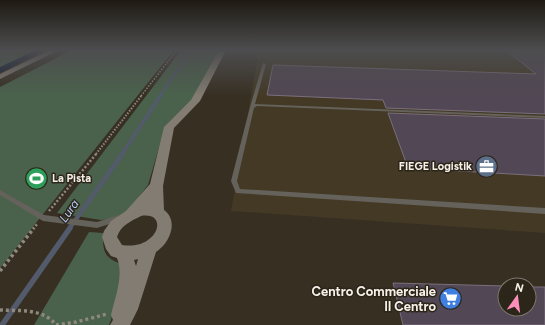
<svg xmlns="http://www.w3.org/2000/svg" width="545" height="325" viewBox="0 0 545 325" font-family="Figtree,sans-serif">
  <rect width="100%" height="100%" fill="#372f22"/>
  <path fill="#433925" d="M259 50H545V233L231 211Z"/>
  <g fill="#4a624c">
    <path d="M0 50H39L0 68Z"/>
    <path d="M72 50H174L0 268V87Z"/>
    <path d="M181 50H219L191 101 171 120 165 127 148 185 127 212 112 219 101 220 57 213Z"/>
    <path d="M89 232 103 233C103 251 103 257 121 264V292L109 325H34Z"/>
  </g>
  <g fill="none" stroke-linecap="round" stroke-linejoin="round">
    <path stroke="#535a6b" stroke-width="2.5" d="M160 96 171 79 194 50"/>
    <path stroke="#535a6b" stroke-width="3.5" d="M122 154 161 95"/>
    <path stroke="#535a6b" stroke-width="4.5" d="M69 229 123 153"/>
    <path stroke="#535a6b" stroke-width="5.5" d="M2 325 70 228"/>
    <path fill="#0d1a35" fill-rule="evenodd" d="M36 50H46L0 73V67Z"/>
  </g>
  <g fill="#524754" stroke="#7b6f7d">
    <path d="M506 50H545V114L386 108 383 100 267 95 273 65 536 74Z"/>
    <path d="M388 113 545 119V176L408 168Z"/>
    <path d="M393 283 505 286V309H529V287H545V325H403Z"/>
  </g>
  <g fill="none" stroke-linecap="round" stroke-linejoin="round">
    <path stroke="#8f887d" stroke-width="1.5" stroke-dasharray="1.5 1.5" stroke-linecap="butt" d="M141 96 177 50"/>
    <path stroke="#8f887d" stroke-width="2" stroke-dasharray="1.5 1.5" stroke-linecap="butt" d="M96 154 142 95"/>
    <g stroke="#8f887d" stroke-width="2.5" stroke-dasharray="2 2" stroke-linecap="butt">
      <path d="M49 211 97 153"/>
      <path d="M33 229 38 223"/>
    </g>
    <g stroke="#8f887d" stroke-width="3.5" stroke-dasharray="3 3" stroke-linecap="butt">
      <path d="M0 271 34 228"/>
      <path d="M0 310C19 311 43 308 56 325L76 322 107 314"/>
    </g>
    <g fill="#65615b" fill-rule="evenodd">
      <path d="M263 63 266 64 255 104 545 116V118L257 106 254 108 237 181 240 189 545 208V214L236 193 231 181 250 107Z"/>
      <path d="M0 190 44 215 97 222 119 215 122 216 123 218 122 220 97 228 43 221 0 195Z"/>
    </g>
    <g fill="#827c72" fill-rule="evenodd">
      <path d="M50 50H59L0 79V74Z"/>
      <path d="M219 50H226L200 101 174 128 163 186 164 210C179 221 170 243 156 252L138 309 130 325H110L113 320 111 315C115 297 124 276 117 258L111 256 106 249 102 237 104 231 111 221 126 211 150 184 164 127 191 100ZM141 216C170 211 158 251 122 245L117 237C120 226 131 221 141 216ZM138 259 136 266 134 260Z"/>
    </g>
  </g>
  <linearGradient id="sky" x2="0" y2="1"><stop stop-color="#1e1a13"/><stop offset="0.52" stop-color="#4d4d4f"/><stop offset="1" stop-color="#4d4d4f" stop-opacity="0"/></linearGradient>
  <rect width="545" height="96" fill="url(#sky)"/>
  <defs>
    <symbol id="office-disc" viewBox="-11 -11 22 22"><circle r="9.5" fill="#5c6f8a" stroke="#2c2519"/><path d="M-6-3h4V-5.5h4V-3h4V5H-6ZM-1-4.5V-3h2v-1.5ZM-6 0V1H6V0Z" fill="#fff"/></symbol>
    <symbol id="stadium-disc" viewBox="-11 -11 22 22"><circle r="9.5" fill="#2e9e5b" stroke="#2c2519"/><path d="M0-5a6.5 5 0 1 0 0 10a6.5 5 0 1 0 0-10ZM-3.5-1.8h7v3.6h-7Z" fill="#fff"/></symbol>
    <symbol id="supermarket-disc" viewBox="-11 -11 22 22"><circle r="9.5" fill="#3f7fe0" stroke="#2c2519"/><path d="M-6-5.5h2.5l.6 2H6L4.5 2H-2.5L-4.4-4H-6ZM-1.5 3.2a1.3 1.3 0 1 0 .1 0ZM3 3.2a1.3 1.3 0 1 0 .1 0Z" fill="#fff"/></symbol>
  </defs>
  <g fill-rule="evenodd">
    <use href="#office-disc" x="474" y="154" width="25" height="25"/>
    <use href="#stadium-disc" x="24" y="166" width="25" height="25"/>
    <use href="#supermarket-disc" x="438" y="286" width="25" height="25"/>
  </g>
  <g text-anchor="middle" dominant-baseline="central" stroke-width="3" stroke-linejoin="round" paint-order="stroke">
    <g font-size="11" font-weight="bold" fill="#f5f0e8" stroke="#2c2519" text-anchor="end">
      <text x="472" y="166">FIEGE Logistik</text>
      <text x="52" y="178" text-anchor="start">La Pista</text>
    </g>
    <g font-size="12" font-style="italic" fill="#b4ccf9" stroke="#2c2519">
      <text transform="translate(69 211) rotate(-55)">Lura</text>
    </g>
    <g font-size="13" font-weight="bold" fill="#f5f0e8" stroke="#2c2519" text-anchor="end">
      <text x="436" y="291">Centro Commerciale<tspan x="436" dy="15">Il Centro</tspan></text>
    </g>
  </g>
  <g transform="translate(517 297) rotate(14)"><circle r="19" fill="#2c2519" stroke="#7c766c"/>
  <path d="M0-3L7 15L0 10L-7 15Z" fill="#ff8eb9"/>
  <text y="-6" font-size="11" font-weight="bold" text-anchor="middle" fill="#f5f0e8">N</text>
  </g>
</svg>
